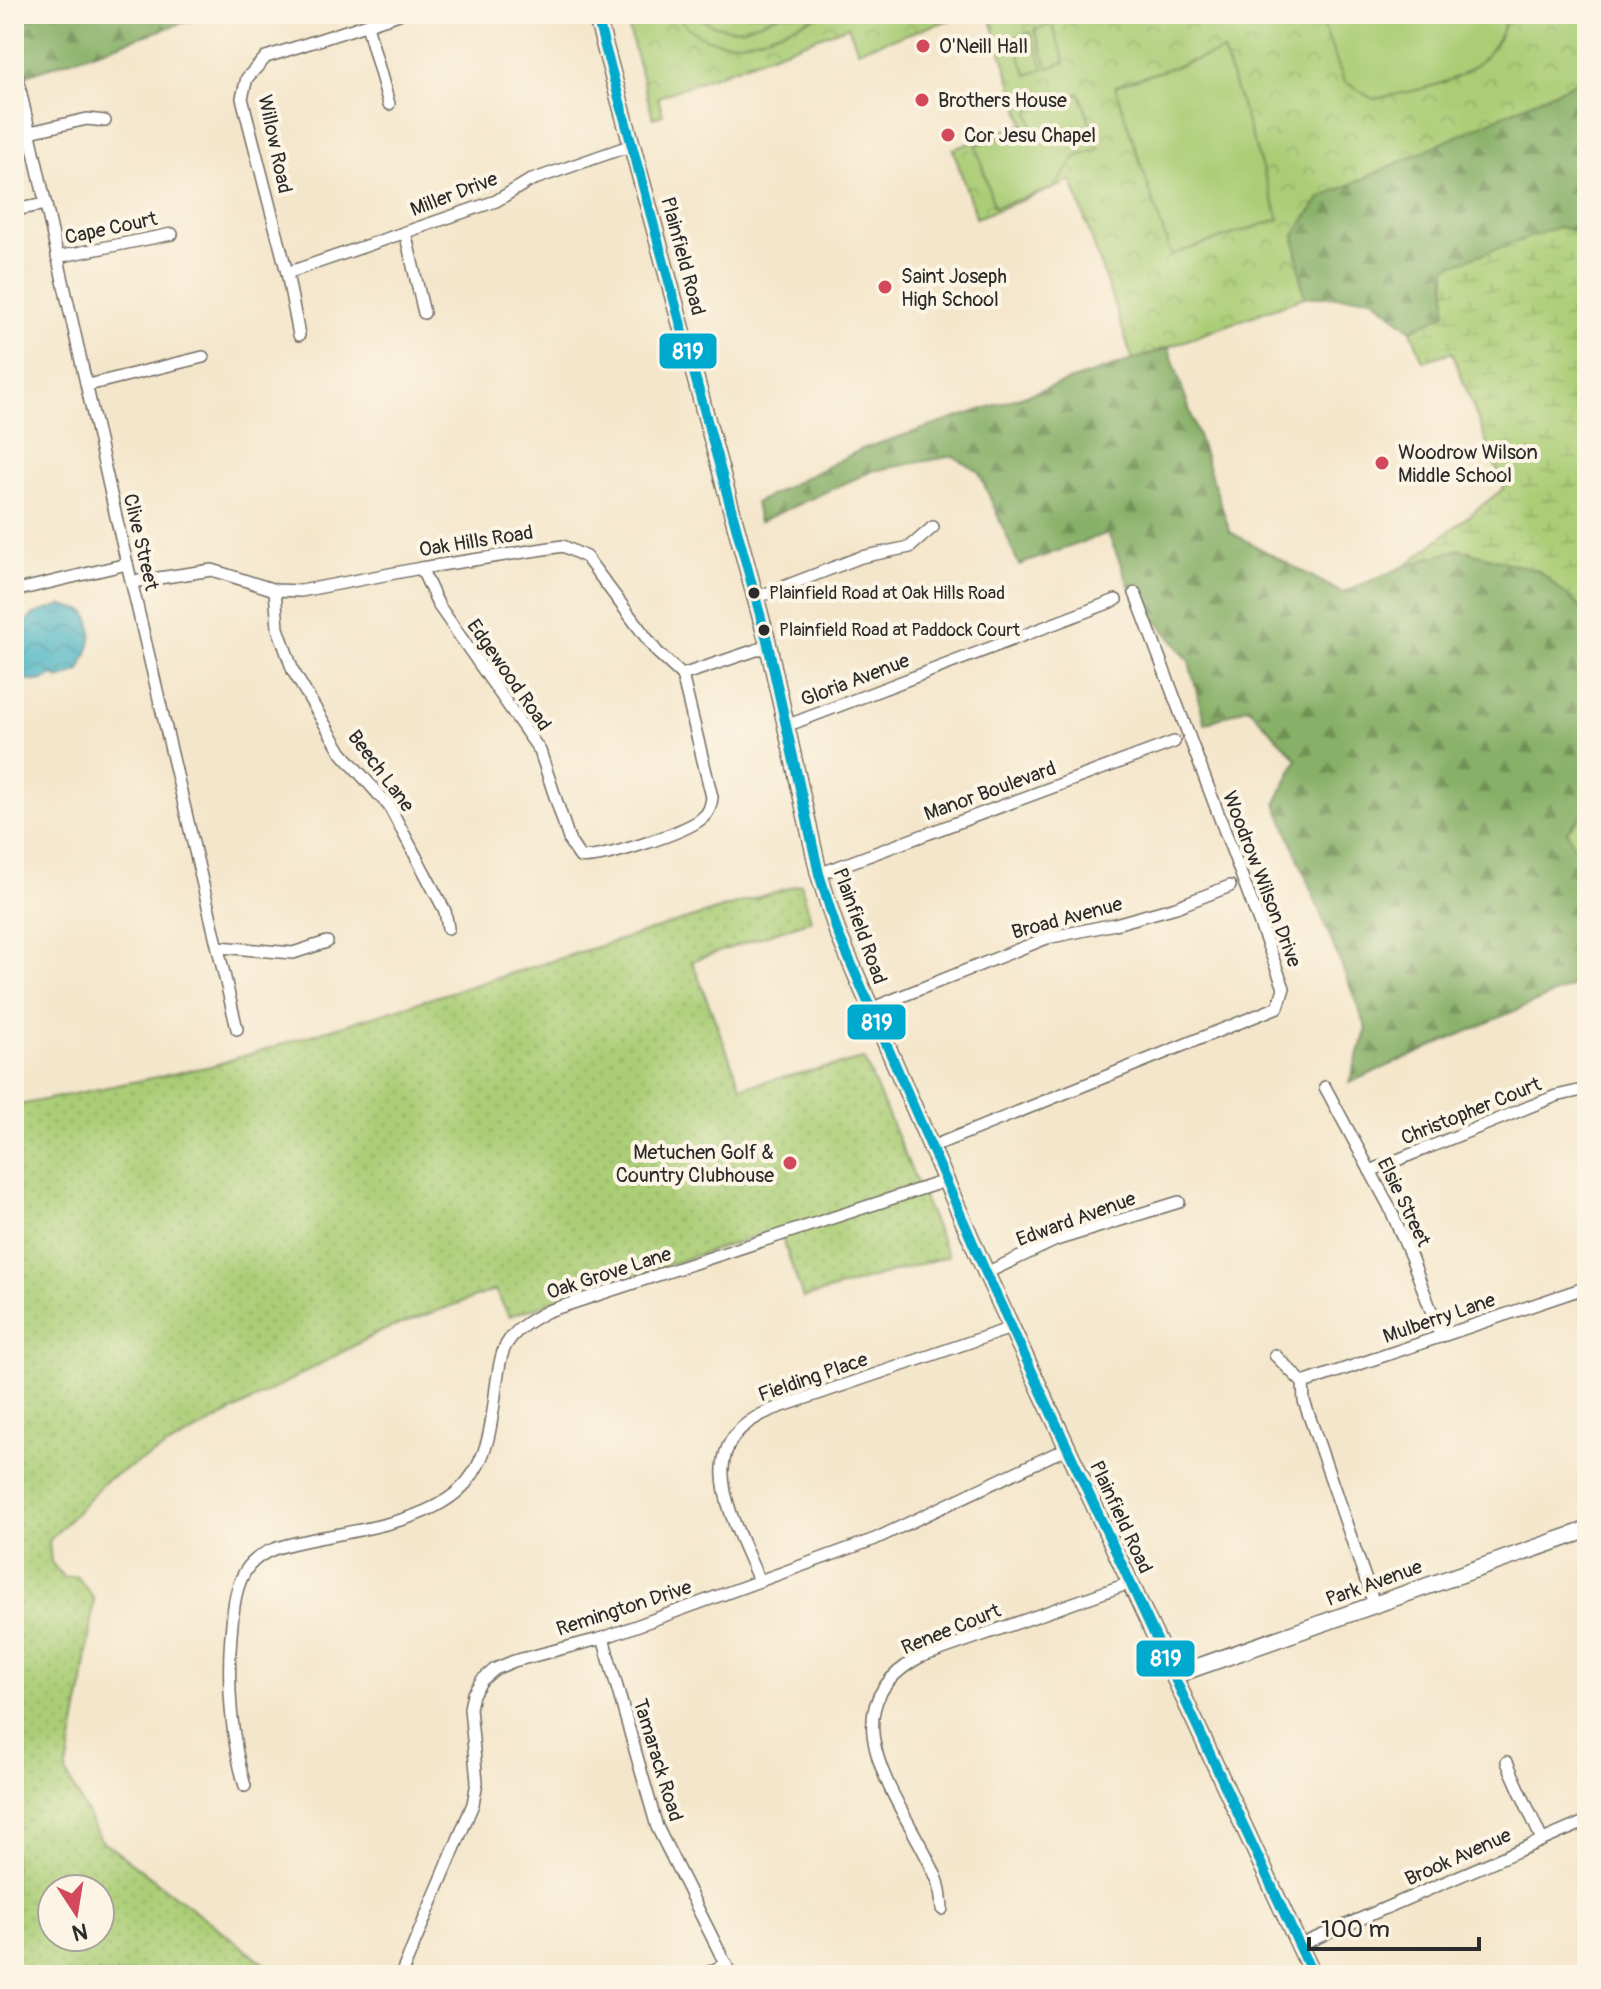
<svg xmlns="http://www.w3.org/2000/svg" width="1601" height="1989" viewBox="0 0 1601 1989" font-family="Pangolin,sans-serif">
  <defs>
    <pattern id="grass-dots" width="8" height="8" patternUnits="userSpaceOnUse" patternTransform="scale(2)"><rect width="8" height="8" fill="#aacd76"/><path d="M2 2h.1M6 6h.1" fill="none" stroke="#92b066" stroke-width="1.8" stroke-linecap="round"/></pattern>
    <pattern id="forest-firs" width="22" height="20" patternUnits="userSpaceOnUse" patternTransform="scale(2)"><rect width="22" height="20" fill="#87b067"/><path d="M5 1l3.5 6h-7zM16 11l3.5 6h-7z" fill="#6f8f55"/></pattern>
    <pattern id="wetland-marsh" width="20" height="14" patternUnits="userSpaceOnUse" patternTransform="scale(2)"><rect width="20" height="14" fill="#aacd76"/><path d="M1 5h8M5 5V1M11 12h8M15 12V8" fill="none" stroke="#92b066"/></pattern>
    <pattern id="park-crowns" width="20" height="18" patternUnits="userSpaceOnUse" patternTransform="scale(2)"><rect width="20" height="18" fill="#aacd76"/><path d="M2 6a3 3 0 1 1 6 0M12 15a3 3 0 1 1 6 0" fill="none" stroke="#92b066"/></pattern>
    <pattern id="water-waves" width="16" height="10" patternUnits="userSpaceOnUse" patternTransform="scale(2)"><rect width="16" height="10" fill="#48b4c5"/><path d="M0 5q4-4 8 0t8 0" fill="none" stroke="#3c93a0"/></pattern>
  </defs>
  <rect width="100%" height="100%" fill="#fcf5e5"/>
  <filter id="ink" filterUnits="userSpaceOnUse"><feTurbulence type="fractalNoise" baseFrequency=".0125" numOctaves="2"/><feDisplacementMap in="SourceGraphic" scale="16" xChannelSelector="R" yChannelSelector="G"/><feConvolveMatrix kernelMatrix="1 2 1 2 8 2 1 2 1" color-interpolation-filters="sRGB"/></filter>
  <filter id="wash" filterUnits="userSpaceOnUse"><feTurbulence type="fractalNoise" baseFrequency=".006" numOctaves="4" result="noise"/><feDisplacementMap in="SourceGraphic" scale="32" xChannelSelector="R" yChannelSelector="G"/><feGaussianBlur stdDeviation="1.8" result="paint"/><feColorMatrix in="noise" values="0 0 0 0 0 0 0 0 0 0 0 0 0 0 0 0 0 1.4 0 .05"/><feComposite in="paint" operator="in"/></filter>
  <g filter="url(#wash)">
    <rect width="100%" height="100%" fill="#f4e6cb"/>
    <path fill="url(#grass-dots)" stroke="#6a7c50" stroke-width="2" fill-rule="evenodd" d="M801 884 811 920 692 961 741 1087 864 1059 948 1256 803 1298 779 1229 509 1316 495 1290 379 1332 106 1480 49 1541 51 1562 64 1578 77 1576 94 1599 82 1690 66 1773 100 1839 280 1975H14V1106L211 1066ZM52 1889H100V1937H52Z"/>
    <g fill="url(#forest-firs)" stroke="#596e49" stroke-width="2">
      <path d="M44 14H209L14 79V24Z"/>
      <path d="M1587 77V234L1558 227 1446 314 1411 330 1372 297H1304L1294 235 1320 198Z"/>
      <path d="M1169 348 1230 532 1342 593 1405 566 1459 549 1539 571 1587 613V810L1568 831 1587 875V1000L1579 983 1349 1083 1367 1029 1276 803 1297 759 1248 707 1205 724 1189 661 1130 587 1108 533 1019 565 979 472 953 456 872 471 759 522 755 503 862 449Z"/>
    </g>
    <g fill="url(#wetland-marsh)" stroke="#6a7c50" stroke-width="2">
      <path d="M1559 227 1587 234V613L1539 571 1459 549 1405 566 1504 488 1452 352 1423 361 1411 330 1446 314V267Z"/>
      <path d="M1587 810V875L1567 831Z"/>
    </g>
    <g fill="url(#park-crowns)" stroke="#6a7c50" stroke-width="2">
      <path d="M625 14H968L858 50 848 26 658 97 663 115 653 118Z"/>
      <path d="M989 14H1587V77L1320 198 1294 235 1304 297 1133 360 1072 181 976 218 953 149 1024 124Z"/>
    </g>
    <g fill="#aacd76" stroke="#6a7c50" stroke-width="2">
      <path d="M676 14H694L712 25 730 29 744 28 782 14H823C775 32 715 68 676 14Z"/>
      <path d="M1319 14H1507C1493 80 1429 88 1373 99L1344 81Z"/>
      <path d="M1052 24 1065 62 1048 68 1035 30Z"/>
      <path d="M1030 32 1044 69 1027 75 1013 38Z"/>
      <path d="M1223 51 1279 219 1171 255 1115 86Z"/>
      <path d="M1080 93 1099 149 1076 157 1054 188 994 207 976 145 1033 127 1029 111Z"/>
    </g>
    <path fill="url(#water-waves)" stroke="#3a7078" stroke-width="2" d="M62 605 85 611C99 631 88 650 80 671L59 679 54 675C16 695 15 662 15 633L34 614Z"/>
  </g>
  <g filter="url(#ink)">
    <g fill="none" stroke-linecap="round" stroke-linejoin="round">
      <defs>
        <g id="street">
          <path d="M367 25 389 104"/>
          <path d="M14 63 117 521 237 1029"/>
          <path d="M30 132 87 119 105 121"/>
          <path d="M14 210 46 204"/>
          <path d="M405 232 424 313"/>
          <path d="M57 257 172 234"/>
          <path d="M287 273 496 201 529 181 632 145"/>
          <path d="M299 335 287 273 242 98 247 78 266 57 399 14"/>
          <path d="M88 385 203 357"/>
          <path d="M421 568 439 606 540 751 570 842 580 857C599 861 686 832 701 819 709 813 711 806 712 797L682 675"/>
          <path d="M132 582 212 570 275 590 301 591 421 568 563 546 586 557 657 652 682 675 768 646"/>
          <path d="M275 590 278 628 293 671 342 753 389 806 445 911 448 928"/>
          <path d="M14 591 127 564"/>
          <path d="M755 598 861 557 910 547 933 527"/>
          <path d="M786 726 1116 600"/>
          <path d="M819 874 1174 742"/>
          <path d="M219 947 293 953 327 942"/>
          <path d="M870 1009 1047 938 1115 924 1176 907 1230 886"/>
          <path d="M1325 1087 1389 1206 1411 1257 1441 1337"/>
          <path d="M931 1147 1278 1007 1284 988 1135 593"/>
          <path d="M1370 1171 1556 1096 1587 1089"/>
          <path d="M986 1273 1056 1240 1179 1202"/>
          <path d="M1275 1355 1303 1383"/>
          <path d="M759 1581C734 1519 685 1443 774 1409L1011 1328"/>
          <path d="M1374 1604 1304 1401 1303 1383 1587 1287"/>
          <path d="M603 1638 657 1827 731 1975"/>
          <path d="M1507 1762 1542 1840"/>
          <path d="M245 1786C231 1739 227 1684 231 1635 233 1613 234 1584 249 1566 264 1548 287 1545 309 1540 356 1530 433 1522 466 1483 491 1454 492 1416 497 1380 499 1369 500 1355 506 1345 515 1329 532 1319 548 1311L945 1181"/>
          <path d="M942 1909C941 1900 941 1888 937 1879 908 1808 818 1712 920 1657L1130 1583"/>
          <path d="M1300 1945 1587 1821"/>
          <path d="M401 1975 473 1804 477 1782 470 1708 473 1694 482 1680 495 1669 514 1661 603 1638 875 1539 1067 1448"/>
          <path d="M703 1975 726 1964"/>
        </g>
        <g id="secondary">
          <path d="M596 14 767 640 819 874 837 931 986 1273 1313 1975"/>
          <path d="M1175 1675 1587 1530"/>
        </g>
      </defs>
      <use href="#street" stroke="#716c63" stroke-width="14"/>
      <use href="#secondary" stroke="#716c63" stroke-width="19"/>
      <use href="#street" stroke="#fff" stroke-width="11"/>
      <use href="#secondary" stroke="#fff" stroke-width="16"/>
      <defs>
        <path id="bus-1" d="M596 14 767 640 819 874 837 931 986 1273 1313 1975"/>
      </defs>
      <use href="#bus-1" stroke="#fcf5e5" stroke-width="16"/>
      <use href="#bus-1" stroke="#00a9ce" stroke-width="10"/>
    </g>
  </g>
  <g fill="#d1495b" stroke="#fcf5e5" stroke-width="3">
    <circle cx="923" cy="46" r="8"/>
    <circle cx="922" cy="100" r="8"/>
    <circle cx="948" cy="135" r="8"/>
    <circle cx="885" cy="287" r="8"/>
    <circle cx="1382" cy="463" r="8"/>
    <circle cx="790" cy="1163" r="8"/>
  </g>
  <g fill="#2b2b2b" stroke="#fcf5e5" stroke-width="3">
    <circle cx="754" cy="593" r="7"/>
    <circle cx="764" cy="630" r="7"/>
  </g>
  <g text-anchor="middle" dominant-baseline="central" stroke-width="8" stroke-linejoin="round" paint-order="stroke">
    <g font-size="18" fill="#2b2b2b" stroke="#fcf5e5" text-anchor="start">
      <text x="769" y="593">Plainfield Road at Oak Hills Road</text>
      <text x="779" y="630">Plainfield Road at Paddock Court</text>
    </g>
    <g font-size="20" fill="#2b2b2b" stroke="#fcf5e5" text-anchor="start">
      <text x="939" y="46">O'Neill Hall</text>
      <text x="938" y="100">Brothers House</text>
      <text x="964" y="135">Cor Jesu Chapel</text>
      <text x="901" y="276">Saint Joseph<tspan x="901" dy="23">High School</tspan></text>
      <text x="1398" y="452">Woodrow Wilson<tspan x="1398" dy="23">Middle School</tspan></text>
      <text x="774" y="1152" text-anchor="end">Metuchen Golf &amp;<tspan x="774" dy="23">Country Clubhouse</tspan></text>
    </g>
    <g font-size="20" fill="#2b2b2b" stroke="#fcf5e5">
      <text transform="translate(275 144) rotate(78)">Willow Road</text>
      <text transform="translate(454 194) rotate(-21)">Miller Drive</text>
      <text transform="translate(111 228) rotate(-12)">Cape Court</text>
      <text transform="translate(683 256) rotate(75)">Plainfield Road</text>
      <text transform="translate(476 541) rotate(-9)">Oak Hills Road</text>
      <text transform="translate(141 542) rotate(77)">Clive Street</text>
      <text transform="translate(509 675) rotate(55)">Edgewood Road</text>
      <text transform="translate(855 680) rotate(-21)">Gloria Avenue</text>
      <text transform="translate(381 771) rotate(53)">Beech Lane</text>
      <text transform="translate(990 791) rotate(-20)">Manor Boulevard</text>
      <text transform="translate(1262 879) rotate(69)">Woodrow Wilson Drive</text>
      <text transform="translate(1067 918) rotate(-15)">Broad Avenue</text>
      <text transform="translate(860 926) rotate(70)">Plainfield Road</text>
      <text transform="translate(1471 1111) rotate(-22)">Christopher Court</text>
      <text transform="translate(1404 1202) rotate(64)">Elsie Street</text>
      <text transform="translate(1076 1219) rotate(-20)">Edward Avenue</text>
      <text transform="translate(609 1273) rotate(-18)">Oak Grove Lane</text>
      <text transform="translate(1439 1318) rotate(-19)">Mulberry Lane</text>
      <text transform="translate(813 1377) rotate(-19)">Fielding Place</text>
      <text transform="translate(1121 1517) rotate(65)">Plainfield Road</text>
      <text transform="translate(1374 1583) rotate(-20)">Park Avenue</text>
      <text transform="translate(624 1608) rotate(-18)">Remington Drive</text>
      <text transform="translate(951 1629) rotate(-22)">Renee Court</text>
      <text transform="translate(658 1760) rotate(73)">Tamarack Road</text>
      <text transform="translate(1458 1857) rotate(-24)">Brook Avenue</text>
    </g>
  </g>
  <g stroke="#fcf5e5" stroke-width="3">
    <rect x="658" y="332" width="60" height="38" rx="8" fill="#00a9ce"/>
    <rect x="846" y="1003" width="61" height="38" rx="8" fill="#00a9ce"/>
    <rect x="1135" y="1639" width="61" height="39" rx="8" fill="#00a9ce"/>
  </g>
  <g font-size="22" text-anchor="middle" font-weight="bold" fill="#fff">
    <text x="688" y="359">819</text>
    <text x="877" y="1030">819</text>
    <text x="1166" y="1666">819</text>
  </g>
  <rect width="1601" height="1989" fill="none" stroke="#fcf5e5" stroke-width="48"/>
  <g transform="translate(76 1913) rotate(168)"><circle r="38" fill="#fcf5e5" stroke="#a8a49b" stroke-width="2"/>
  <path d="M0-6L14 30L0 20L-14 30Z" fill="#d1495b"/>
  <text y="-12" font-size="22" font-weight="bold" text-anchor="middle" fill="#2b2b2b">N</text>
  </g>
  <path d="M1309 1937v12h170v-12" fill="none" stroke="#2b2b2b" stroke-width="4"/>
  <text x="1321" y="1937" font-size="24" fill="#2b2b2b" stroke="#fcf5e5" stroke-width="6" paint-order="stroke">100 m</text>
</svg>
